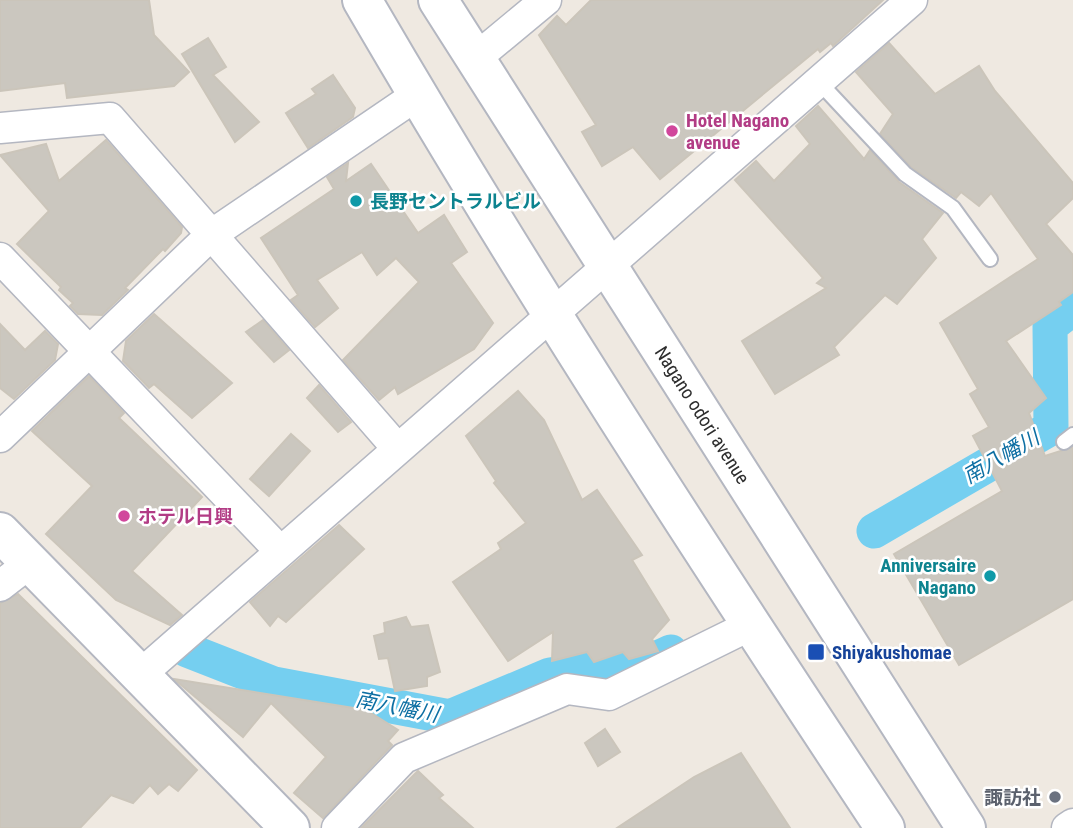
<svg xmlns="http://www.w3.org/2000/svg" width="1073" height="828" viewBox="0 0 1073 828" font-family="'Roboto Condensed','Noto Sans JP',sans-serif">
  <rect width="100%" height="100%" fill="#efe9e1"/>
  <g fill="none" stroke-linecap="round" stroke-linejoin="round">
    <g stroke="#75cff0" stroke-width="35">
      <path d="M874 531 1051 428 1050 326 1073 308"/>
      <path d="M187 650 274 684 450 717 550 675 589 669 632 670 671 652"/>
    </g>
  </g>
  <g fill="#cbc7bf" stroke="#cbc5ba" stroke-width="2">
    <path d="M0 0H149L154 35 189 72 174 86 67 98 65 83 0 91Z"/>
    <path d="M591 0H883L833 46 831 43 820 52 818 49 660 179 633 147 602 166 582 132 596 125 539 35 557 16 566 25Z"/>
    <path d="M208 38 226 67 213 75 259 122 235 142 182 54Z"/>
    <path d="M889 43 935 94 979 66 995 91 1073 183V198L1046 224 1073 255V292L1059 302 1061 305 1006 341 1046 398 1029 413 1045 456 1073 447V599L959 665 894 554 1002 491 973 436 989 427 970 394 978 389 940 323 1038 259 991 193 979 206 961 192 956 198 911 167 880 134 893 114 856 72Z"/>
    <path d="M333 75 355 108 353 117 308 148 286 113 316 94 312 89Z"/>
    <path d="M818 106 864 159 870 150 899 182 943 213 922 239 936 258 897 304 885 295 834 347 839 355 775 394 742 341 826 288 817 283 823 278 735 180 756 161 774 181 810 144 796 126Z"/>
    <path d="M106 140 182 227 181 233 165 251 163 249 125 288 128 290 102 315 78 314 70 306 73 303 59 290 61 287 17 244 49 211 0 155 46 144 59 181Z"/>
    <path d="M348 163 346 181 371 164 418 233 444 215 467 252 451 263 493 323 474 349 398 394 395 387 379 400 343 360 419 282 396 258 377 275 362 252 317 280 338 308 315 327 291 300 298 295 261 238 334 189 327 177Z"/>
    <path d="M154 314 232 383 192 418 154 384 149 388 123 361 126 341Z"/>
    <path d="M263 320 289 350 274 362 246 332Z"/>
    <path d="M0 324 25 350 45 331 58 344 55 360 14 399 0 388Z"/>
    <path d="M89 376 124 413 119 418 202 497 132 571 182 615 170 625 116 600 46 534 92 486 32 431Z"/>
    <path d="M319 385 351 422 338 432 307 398Z"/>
    <path d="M518 391 544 420 582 500 597 490 642 555 632 560 669 620 652 639 658 651 629 659 623 652 594 662 587 652 552 661 553 632 508 661 453 582 501 549 498 543 526 523 494 483 496 481 466 436Z"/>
    <path d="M291 434 310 451 269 496 250 479Z"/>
    <path d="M339 525 364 549 286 622 278 616 270 626 250 602Z"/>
    <path d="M18 594 197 770 178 791 169 784 158 794 150 785 133 803 111 795 80 828H0V603Z"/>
    <path d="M406 617 411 627 428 625 440 672 427 677V686L395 691 388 658 379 659 374 636 385 633 384 623Z"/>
    <path d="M174 679 366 710 398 730 388 741 392 745 323 818 294 793 326 757 271 703 243 737Z"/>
    <path d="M605 729 620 752 598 766 585 743Z"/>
    <path d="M741 753 790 828H617L694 777Z"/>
    <path d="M418 771 443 795 439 798 473 828H361Z"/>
  </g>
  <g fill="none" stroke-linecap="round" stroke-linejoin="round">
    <defs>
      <g id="lane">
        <path d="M818 81 905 174 953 208 990 259"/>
        <path d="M1064 442 1073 435"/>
      </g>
      <g id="street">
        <path d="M476 58 546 0"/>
        <path d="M0 128 110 118 397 448"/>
        <path d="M0 258 280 551"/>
        <path d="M0 437 211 235 417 95"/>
        <path d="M0 586 31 562"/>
        <path d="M141 674 912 0"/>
        <path d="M337 828 404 758 567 689 609 695 751 625"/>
        <path d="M1067 828 1073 824"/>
      </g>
      <g id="secondary">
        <path d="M362 0C526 282 705 556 885 828"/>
        <path id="s1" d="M438 0 966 828"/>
        <path d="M0 532 290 828"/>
      </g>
    </defs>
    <use href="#lane" stroke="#b4b7c1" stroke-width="18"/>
    <use href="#street" stroke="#b4b7c1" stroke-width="33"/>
    <use href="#secondary" stroke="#b4b7c1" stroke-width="42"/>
    <use href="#lane" stroke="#fff" stroke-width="14"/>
    <use href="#street" stroke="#fff" stroke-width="30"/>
    <use href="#secondary" stroke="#fff" stroke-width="38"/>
  </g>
  <g fill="#d1479c" stroke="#fff" stroke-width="2.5">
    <circle cx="672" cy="131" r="7"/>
    <circle cx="124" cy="516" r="7"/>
  </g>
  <g fill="#0f9aa8" stroke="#fff" stroke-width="2.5">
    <circle cx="356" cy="201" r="7"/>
    <circle cx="990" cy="576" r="7"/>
  </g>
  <rect fill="#1a4fb4" stroke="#fff" stroke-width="2.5" x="807" y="643" width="18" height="18" rx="3.5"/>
  <circle fill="#6b7280" stroke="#fff" stroke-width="2.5" cx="1055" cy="797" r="7"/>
  <g text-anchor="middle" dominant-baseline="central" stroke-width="5" stroke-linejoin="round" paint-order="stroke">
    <g font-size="19" font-weight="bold" fill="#b23c85" stroke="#fff" text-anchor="start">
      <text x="686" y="120">Hotel Nagano<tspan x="686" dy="22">avenue</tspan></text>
      <text x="138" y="516">ホテル日興</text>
    </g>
    <g font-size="19" font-weight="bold" fill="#0d838f" stroke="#fff" text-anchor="start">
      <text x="370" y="201">長野セントラルビル</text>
      <text x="976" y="565" text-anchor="end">Anniversaire<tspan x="976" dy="22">Nagano</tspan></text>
    </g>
    <g font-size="19" fill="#2e2e2e" stroke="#fff">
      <text stroke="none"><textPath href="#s1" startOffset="492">Nagano odori avenue</textPath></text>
    </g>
    <g font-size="19" font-weight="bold" fill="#164399" stroke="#fff" text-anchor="start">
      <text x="832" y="652">Shiyakushomae</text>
    </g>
    <g font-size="19" font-weight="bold" fill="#5b616d" stroke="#fff" text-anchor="end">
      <text x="1041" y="797">諏訪社</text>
    </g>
    <g font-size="21" font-style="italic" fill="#0d6fa3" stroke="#fff">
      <text transform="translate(1001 457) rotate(-30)">南八幡川</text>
      <text transform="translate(397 707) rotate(11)">南八幡川</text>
    </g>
  </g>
</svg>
